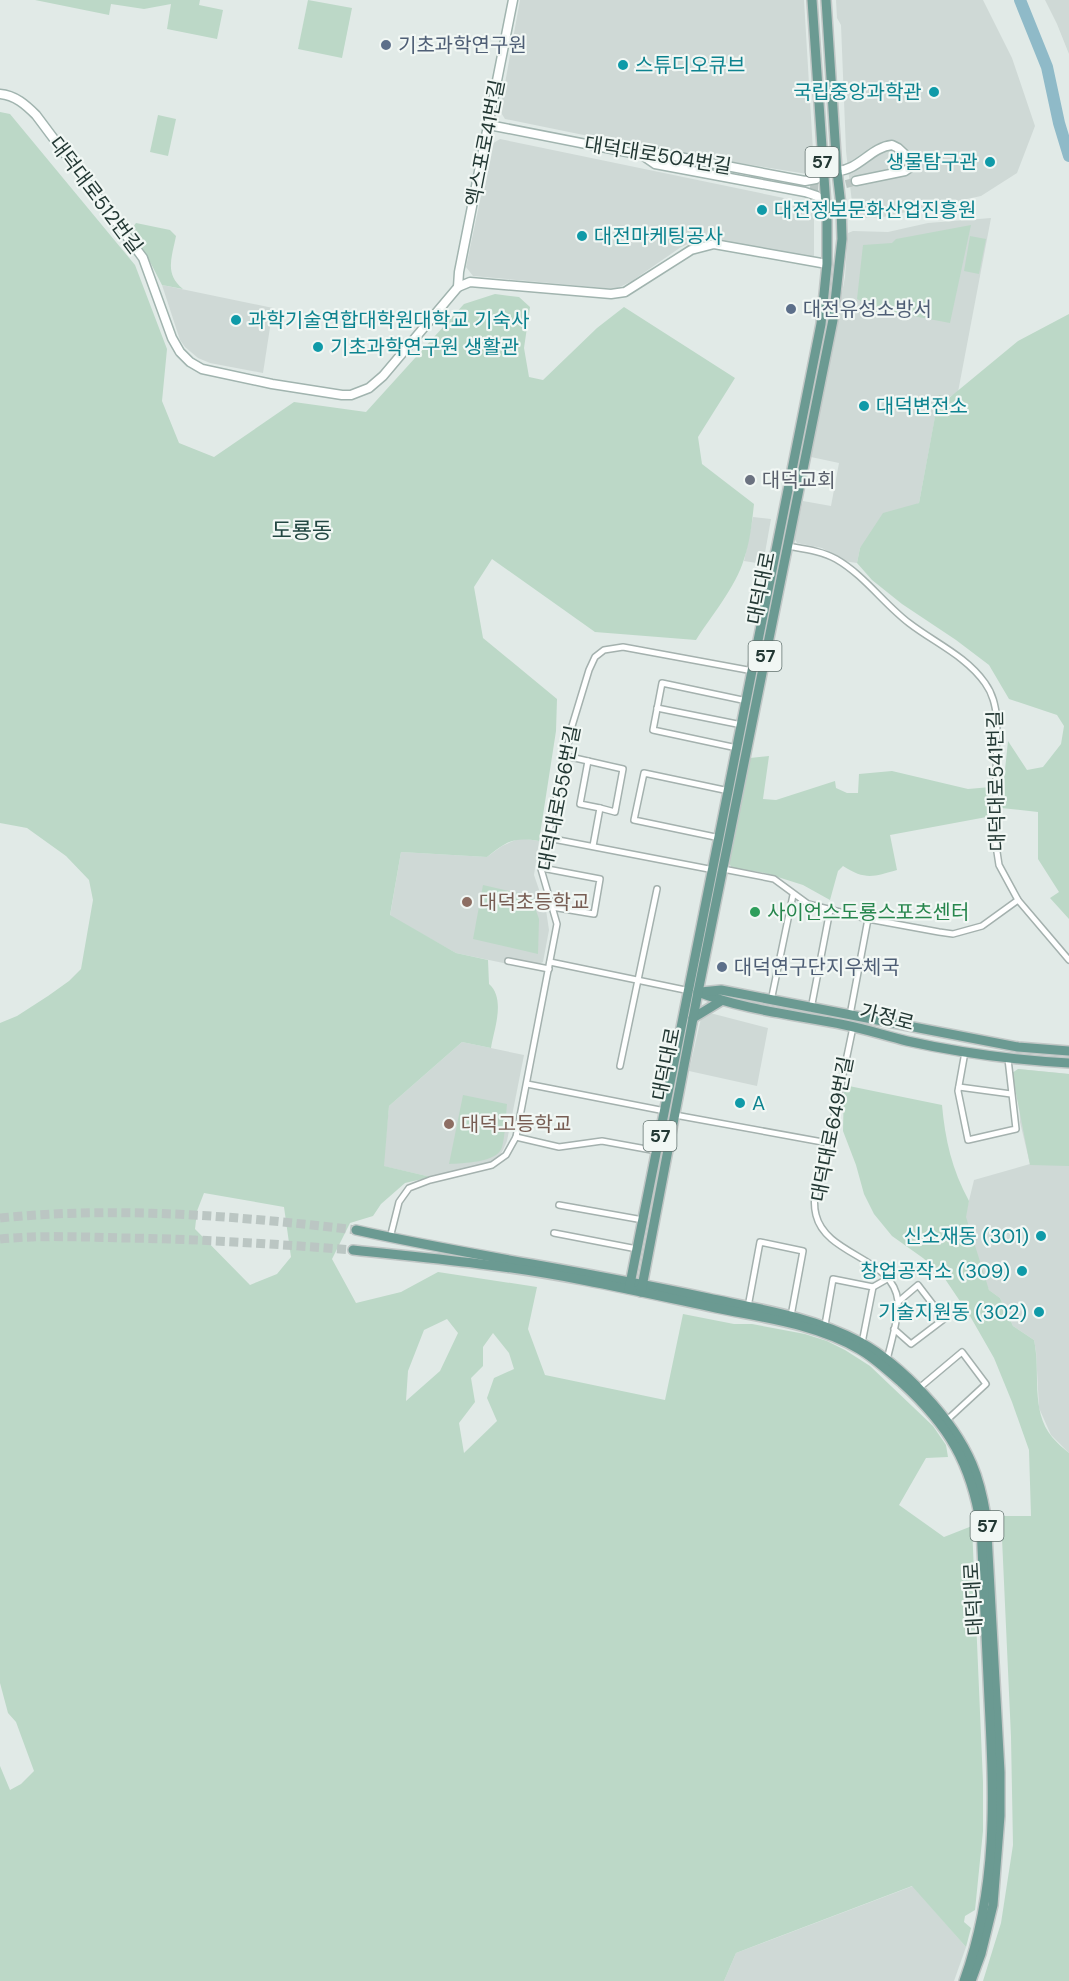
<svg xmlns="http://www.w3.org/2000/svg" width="1069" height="1981" viewBox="0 0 1069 1981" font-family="'DM Sans','Noto Sans KR',sans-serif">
  <rect width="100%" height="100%" fill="#e1eae7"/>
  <g fill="#cfd9d6">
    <path d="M520 0H804L814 168 807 174 733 162 725 164 505 119 500 111Z"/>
    <path d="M836 0H983L1012 58 1035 126 1017 173 981 196 883 217 866 218 853 211 846 151 841 25 837 18Z"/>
    <path d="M1045 0H1069V54L1057 24Z"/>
    <path d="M500 139 808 203 814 210V257L807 259 703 238 681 247 632 281 616 289 473 276 466 267 492 144Z"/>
    <path d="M991 218 958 392 948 398 939 396 919 503 911 507 860 548 857 563 844 561 822 548 797 543 794 538 803 501 831 506 839 463 811 457 845 277 848 233 853 231 888 232 928 223Z"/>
    <path d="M162 285 273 308 263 373 210 363 198 358 185 347 180 340Z"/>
    <path d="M753 517 771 519 763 564 744 561Z"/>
    <path d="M520 838 539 841 534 875 546 910 549 930 543 962 539 964 509 958 508 964 456 953 390 916 401 852 487 857 502 846Z"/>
    <path d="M710 1013 768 1028 757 1086 689 1071 701 1018Z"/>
    <path d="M462 1042 524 1055 507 1141 503 1150 498 1158 489 1163 431 1177 383 1166 389 1106Z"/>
    <path d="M1018 1069 1069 1074V1453L1051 1435 1039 1408 1036 1351 1034 1340 1013 1326 1000 1298 989 1290 975 1258 965 1217 974 1180 1030 1164 1020 1122Z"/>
    <path d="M913 1886 966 1947 954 1981H724L736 1953Z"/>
  </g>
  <g fill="#bcd8c7" fill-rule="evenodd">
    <path d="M35 0H200L199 5 223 10 217 39 167 29 171 4 144 9 111 4 109 15Z"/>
    <path d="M308 0 352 8 342 58 298 49Z"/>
    <path d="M0 112 10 114 135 265 167 349 162 401 179 443 214 457 294 402 366 412 464 304 495 294 519 297 530 307 524 348 529 377 543 380 597 328 624 307 735 378 698 437 702 464 754 504C752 522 750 542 744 559 736 587 711 616 696 640L595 632 492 559 474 587 483 638 557 699 556 731 539 841C513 837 507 841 487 857L401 852 390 915 456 953 488 960 489 984C506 999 494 1029 491 1048L462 1042 389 1106 384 1166 431 1177 405 1183 381 1204 373 1216 350 1223 332 1259 356 1303 401 1292 438 1272 537 1287 528 1329 545 1375 665 1400 683 1314 734 1324H752L805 1334 827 1341 845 1350 870 1366 933 1426 946 1445 948 1457 926 1458 899 1505 944 1537 972 1526 983 1782V1831L975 1910 965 1916 964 1922 971 1928 966 1947 912 1886 736 1953 724 1981H0V1766L10 1790 21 1784 34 1771 16 1722 8 1713 0 1683V1023L17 1016 48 996 69 981 81 969 93 900 89 880 66 856 27 828 0 823ZM204 1193 284 1207 291 1257 277 1274 250 1285 195 1229 197 1211ZM447 1319 458 1333 440 1371 406 1401 408 1371 424 1330ZM493 1333 509 1353 514 1369 494 1378 487 1398 497 1421 464 1453 459 1423 475 1402 471 1378 483 1366V1347Z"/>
    <path d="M158 115 176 119 168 156 150 152Z"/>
    <path d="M136 223 170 230 176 236C172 257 164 274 183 289L162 285 147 256 130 231Z"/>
    <path d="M971 225 950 323 876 309 857 299 863 245 892 243 896 239Z"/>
    <path d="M970 236 986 239 979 274 964 271Z"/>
    <path d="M1069 314V919L1050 898 1059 892 1038 859V812L1001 808 1008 741 1027 770 1043 767 1061 744 1064 726 1057 715 1009 699 989 665 956 640 902 604 872 580 857 563 860 548 883 513 919 503 939 395 949 398 1018 341Z"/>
    <path d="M769 756 763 799 776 800 835 781 836 788 847 793H858L859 774 892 771 968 789 991 787 992 816 890 835 897 870C873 877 865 880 843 866L838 871 830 900 803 885 765 873 732 868 728 862 750 758Z"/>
    <path d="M483 885 531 896 539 919 538 954 473 939Z"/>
    <path d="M1018 1069 1069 1074V1166L1030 1165 1012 1073Z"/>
    <path d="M844 1085 942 1105C945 1139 952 1170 969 1201L966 1217 989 1290 1000 1298 1013 1326 1034 1340C1041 1372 1030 1410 1052 1437 1057 1443 1063 1448 1069 1453V1981H983L1001 1923 1013 1845 1011 1737 1001 1516H1031L1029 1450 1012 1402 994 1358 970 1316 943 1276 923 1258 892 1236 874 1214 864 1194 856 1165 843 1131Z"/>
    <path d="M463 1095 507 1104C506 1115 505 1138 502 1147 498 1163 462 1163 449 1164Z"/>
  </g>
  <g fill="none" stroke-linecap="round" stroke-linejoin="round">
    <path stroke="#8fbac8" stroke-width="12" d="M1020 0 1047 67 1059 123 1069 156"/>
    <path stroke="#bbc6c3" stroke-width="8" stroke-dasharray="8 4" stroke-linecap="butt" d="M751 176C786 182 822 194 856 181"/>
    <g stroke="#bbc6c3" stroke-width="9" stroke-dasharray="9 4.5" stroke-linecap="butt">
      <path d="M0 1218C119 1206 238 1216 356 1230"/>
      <path d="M0 1239C41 1235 83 1237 124 1238 200 1239 276 1244 353 1250"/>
    </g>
    <defs>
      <g id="street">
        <path d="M787 546C804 549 822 551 836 559 864 575 884 604 909 623 935 643 966 656 985 683 993 694 995 705 997 718L995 839 999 865 1018 900 1069 960"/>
        <path d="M657 708 742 725"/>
        <path d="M737 748 653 730 662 683 747 701"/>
        <path d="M566 756 623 769 615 812 600 808 593 846"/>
        <path d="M588 761 580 804 600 808"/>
        <path d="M548 838 714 870"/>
        <path d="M720 838 634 820 644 773 729 791"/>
        <path d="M542 868 600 879 594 914 552 907"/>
        <path d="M723 869 774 879 808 904 868 919 939 932 953 934 982 926 1018 900"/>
        <path d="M508 961 549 969"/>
        <path d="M550 962 690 991"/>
        <path d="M771 1001 793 895"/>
        <path d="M811 1009 830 910"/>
        <path d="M850 1015 868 919"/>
        <path d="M853 1027C845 1066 837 1105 828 1143 823 1165 810 1192 816 1215 826 1256 893 1257 898 1301 900 1314 890 1346 887 1360"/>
        <path d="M965 1052 958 1091 968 1140 1016 1129 1008 1059"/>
        <path d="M620 1066 657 889"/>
        <path d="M527 1084 665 1111"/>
        <path d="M959 1087 1011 1094"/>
        <path d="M675 1115 828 1143"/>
        <path d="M516 1137 559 1147 602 1141 657 1151"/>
        <path d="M559 1205 643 1220"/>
        <path d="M554 1233 637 1249"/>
        <path d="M390 1238 399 1202 409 1188 430 1180 492 1165 506 1155 516 1137 557 924 541 869 572 726 589 670 595 657 604 650 623 647 753 671"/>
        <path d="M873 1287 887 1279"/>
        <path d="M748 1307 760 1242 803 1251 791 1316"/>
        <path d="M825 1325 833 1279 873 1287 862 1343"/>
        <path d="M894 1329 911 1344 944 1319 918 1285 898 1302"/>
        <path d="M918 1389 962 1352 986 1384 947 1420"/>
      </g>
      <g id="secondary">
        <path d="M0 94C15 95 26 105 36 115L143 258 172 338 180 352 190 362 202 369 272 384 342 395H351L369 388 383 376 458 287 470 282 611 294 625 292 691 250 714 244 827 264"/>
        <path d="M489 125 642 155 658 153 805 181 816 179 823 170"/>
        <path d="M642 155 655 164 805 192 817 196 826 205"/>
        <path d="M837 171C859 170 871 147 892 145L898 148 915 164 905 171 856 181"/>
        <path d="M458 287 459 272 513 0"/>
      </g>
      <g id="primary">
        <path d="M698 992C744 1010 796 1015 845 1025 866 1029 886 1036 907 1041 961 1053 1013 1060 1069 1063"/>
        <path d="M701 992 721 990 1018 1047 1069 1051"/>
        <path d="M693 1018 721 1001"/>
        <path d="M356 1230C472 1256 591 1272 708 1298 760 1309 813 1317 860 1342 902 1365 953 1419 972 1464 979 1480 983 1498 986 1516L1000 1772V1816L993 1905 981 1954 971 1981"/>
        <path d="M353 1250C398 1255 443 1259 488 1265 564 1274 641 1292 716 1308 764 1318 816 1324 859 1349 875 1358 888 1371 902 1383 949 1426 971 1463 981 1526 984 1584 986 1642 989 1700 994 1798 998 1887 964 1981"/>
        <path d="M629 1289 821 324 827 264V221L812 0"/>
        <path d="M641 1292 698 992 833 320 842 239 841 206 837 171 826 0"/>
      </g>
    </defs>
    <use href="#street" stroke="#a4b1ae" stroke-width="8"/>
    <use href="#secondary" stroke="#a1b4af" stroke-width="11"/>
    <use href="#primary" stroke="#c1c7c6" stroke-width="12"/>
    <use href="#street" stroke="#fff" stroke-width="5"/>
    <use href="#secondary" stroke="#fff" stroke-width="8"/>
    <use href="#primary" stroke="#6b9a92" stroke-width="9"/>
  </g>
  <g fill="#5c6f8a" stroke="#f1f7f4" stroke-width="2">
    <circle cx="386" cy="45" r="6"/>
    <circle cx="791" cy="309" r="6"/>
    <circle cx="722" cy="967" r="6"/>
  </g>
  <g fill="#0f9aa8" stroke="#f1f7f4" stroke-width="2">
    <circle cx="623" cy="65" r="6"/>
    <circle cx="934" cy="92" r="6"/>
    <circle cx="990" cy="162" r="6"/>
    <circle cx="762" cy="210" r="6"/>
    <circle cx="582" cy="236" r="6"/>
    <circle cx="236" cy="320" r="6"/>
    <circle cx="318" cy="347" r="6"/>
    <circle cx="864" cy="406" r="6"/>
    <circle cx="740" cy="1103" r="6"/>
    <circle cx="1041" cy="1236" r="6"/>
    <circle cx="1022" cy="1271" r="6"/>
    <circle cx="1039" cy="1312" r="6"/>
  </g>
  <circle fill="#6b7280" stroke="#f1f7f4" stroke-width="2" cx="750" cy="480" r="6"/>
  <g fill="#8d6e63" stroke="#f1f7f4" stroke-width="2">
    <circle cx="467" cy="902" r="6"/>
    <circle cx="449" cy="1124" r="6"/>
  </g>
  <circle fill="#2e9e5b" stroke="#f1f7f4" stroke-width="2" cx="755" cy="912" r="6"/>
  <g text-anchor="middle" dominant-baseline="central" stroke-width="4.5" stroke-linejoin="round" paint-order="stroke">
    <g fill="#f1f7f4" stroke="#61716e" stroke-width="1.5">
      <rect x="805.5" y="147" width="33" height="30" rx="4.5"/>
      <rect x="748.5" y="641" width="33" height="30" rx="4.5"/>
      <rect x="643.5" y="1121" width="33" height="30" rx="4.5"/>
      <rect x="970.5" y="1511" width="33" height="30" rx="4.5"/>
    </g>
    <g font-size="18" font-weight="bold" fill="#233834">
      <text x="822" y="162">57</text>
      <text x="765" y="656">57</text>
      <text x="660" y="1136">57</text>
      <text x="987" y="1526">57</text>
    </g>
    <g font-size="20" fill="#4e5e75" stroke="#f1f7f4" text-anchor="start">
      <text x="398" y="45">기초과학연구원</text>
      <text x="803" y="309">대전유성소방서</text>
      <text x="734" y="967">대덕연구단지우체국</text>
    </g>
    <g font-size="20" fill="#0d838f" stroke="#f1f7f4" text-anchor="start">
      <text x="635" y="65">스튜디오큐브</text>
      <text x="922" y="92" text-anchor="end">국립중앙과학관</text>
      <text x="978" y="162" text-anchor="end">생물탐구관</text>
      <text x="774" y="210">대전정보문화산업진흥원</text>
      <text x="594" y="236">대전마케팅공사</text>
      <text x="248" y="320">과학기술연합대학원대학교 기숙사</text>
      <text x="330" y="347">기초과학연구원 생활관</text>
      <text x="876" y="406">대덕변전소</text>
      <text x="752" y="1103">A</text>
      <text x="1029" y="1236" text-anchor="end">신소재동 (301)</text>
      <text x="1010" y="1271" text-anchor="end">창업공작소 (309)</text>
      <text x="1027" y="1312" text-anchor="end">기술지원동 (302)</text>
    </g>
    <g font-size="20" fill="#233834" stroke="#f1f7f4">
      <text transform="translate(485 143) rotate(-79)">엑스포로41번길</text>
      <text transform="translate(658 155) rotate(9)">대덕대로504번길</text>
      <text transform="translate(96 195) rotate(53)">대덕대로512번길</text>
      <text transform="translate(761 588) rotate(-79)">대덕대로</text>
      <text transform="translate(996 781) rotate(-91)">대덕대로541번길</text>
      <text transform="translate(559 798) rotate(-79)">대덕대로556번길</text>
      <text transform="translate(887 1017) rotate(14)">가정로</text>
      <text transform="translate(666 1064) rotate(-79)">대덕대로</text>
      <text transform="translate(832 1129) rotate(-79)">대덕대로649번길</text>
      <text transform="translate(973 1599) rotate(-93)">대덕대로</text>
    </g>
    <g font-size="20" fill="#5b616d" stroke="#f1f7f4" text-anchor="start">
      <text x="762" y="480">대덕교회</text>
    </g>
    <g font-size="20" fill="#785e54" stroke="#f1f7f4" text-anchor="start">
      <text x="479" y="902">대덕초등학교</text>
      <text x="461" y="1124">대덕고등학교</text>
    </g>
    <g font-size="20" fill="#27864d" stroke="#f1f7f4" text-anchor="start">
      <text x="767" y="912">사이언스도룡스포츠센터</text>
    </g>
    <g font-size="22" fill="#224742" stroke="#f1f7f4">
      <text x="302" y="530">도룡동</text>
    </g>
  </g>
</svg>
